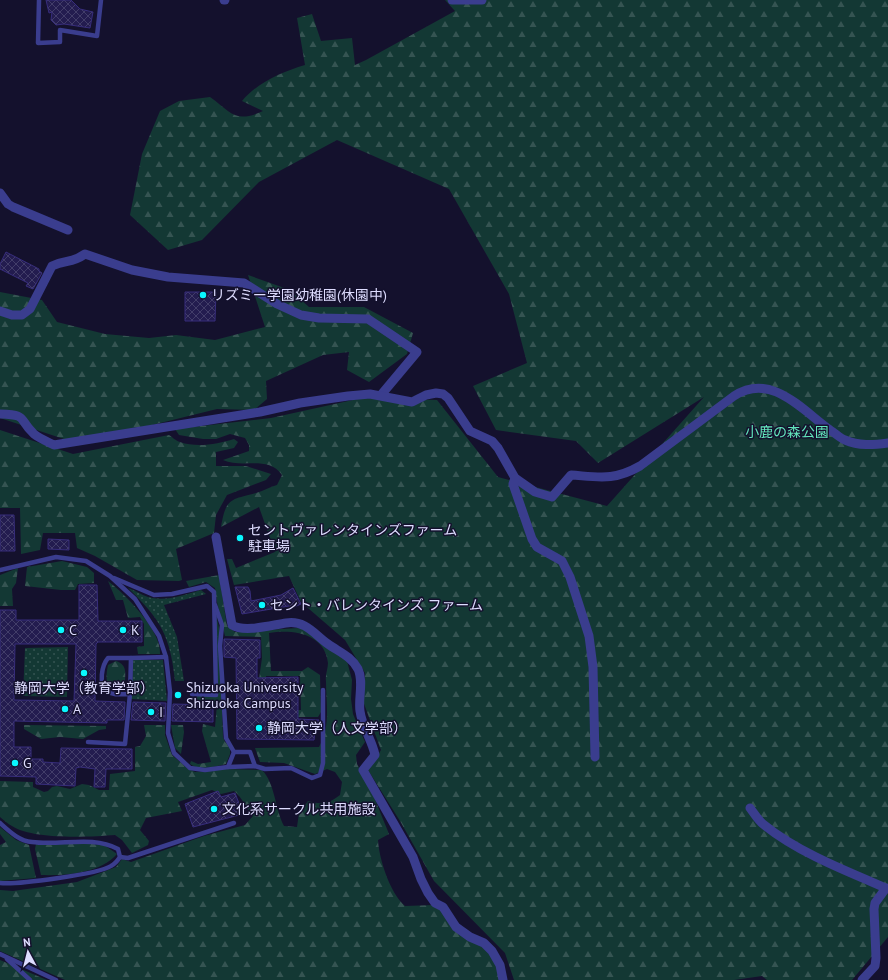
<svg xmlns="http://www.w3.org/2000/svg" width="888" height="980" viewBox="0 0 888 980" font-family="'PT Sans','Noto Sans JP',sans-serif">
  <defs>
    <pattern id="green-dots" width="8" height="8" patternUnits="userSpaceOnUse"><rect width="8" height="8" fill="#133834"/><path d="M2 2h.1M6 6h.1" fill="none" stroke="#355452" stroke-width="1.8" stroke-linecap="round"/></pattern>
    <pattern id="forest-firs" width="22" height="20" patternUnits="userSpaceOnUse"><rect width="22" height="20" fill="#133834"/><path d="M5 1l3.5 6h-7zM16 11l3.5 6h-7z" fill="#355452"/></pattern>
    <pattern id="building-cross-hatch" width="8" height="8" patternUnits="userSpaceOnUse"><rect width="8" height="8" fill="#231c4f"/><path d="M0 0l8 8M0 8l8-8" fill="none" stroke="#423d69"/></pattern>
  </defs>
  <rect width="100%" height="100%" fill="#14112d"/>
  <g fill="url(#green-dots)">
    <path d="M128 588C135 590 141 595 148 597 166 602 183 595 201 590L206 594 164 605 177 637 184 681H175C170 635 161 620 128 588Z"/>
    <path d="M68 647 67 697 23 696 25 648Z"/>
    <path d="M133 660H163L167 701 131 699Z"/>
  </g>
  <g fill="url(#forest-firs)">
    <path d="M445 0H888V937L852 980H767L762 976 734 980H514L505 953 434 881 400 821 368 770 381 750 363 701 365 673 345 640 301 602 289 576 234 585 227 559H232L236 568 275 552 259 507 221 527C226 498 230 500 256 493 263 491 270 487 277 485L282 475C268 455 242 469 223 460L249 451V445L245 438 230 434 216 439H203L179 435 175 429 271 418 362 398 437 400 498 477 607 506 704 397 598 463 576 441 496 430 473 386 527 363 509 294 449 189 337 140 259 182 202 240 168 250 130 215 142 154 160 111 179 101 210 97C231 112 235 124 263 111L242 101C258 82 282 72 305 65L297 18 312 14 321 41 352 38 355 65 366 60 455 11Z"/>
    <path d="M248 275 290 290 309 307H364L413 333 407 354 369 382 347 370 349 352 323 355 266 381 267 399 254 410 217 409 148 426 67 440 0 418V292L42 300 57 322 105 334 149 338 176 335 215 340 265 327Z"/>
    <path d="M0 430 73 454 169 435C172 437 176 441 180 442 197 448 218 444 234 439L238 442 234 448 216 452V466H246L271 474 266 480 227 495 216 515 214 533 176 549 182 580 179 581 137 580 95 556 77 548 75 533H43L40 550 21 554 20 508H0Z"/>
    <path d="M62 561 87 567 94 573V583L78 584 75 590H61L25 586 27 567Z"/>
    <path d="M18 568 16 583 12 589 13 606H0V575Z"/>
    <path d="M219 575 227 626 235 632 298 628 306 630 347 661 352 680 351 699 353 714 365 742 356 755 357 764 374 797 389 834 378 840C379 859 390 893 405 906L434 905 483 944 497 965 500 980H65L0 951V890L13 891 77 882 116 867 122 859 131 862 204 836 245 825 253 816C246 808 242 797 234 791L221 794 212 790 178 802 182 811 146 818 140 830 149 841 148 845 132 853 122 840 115 835C89 837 34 840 12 826 8 824 4 820 0 817V781L33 782V787L44 792 48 791 52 787 57 786 70 789 82 784 89 785 99 790H109L110 774 135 771V747L140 746 146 736 144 725H165V735L172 755 187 768 195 772 225 769 262 770C275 783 275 809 284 826L297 827 299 813 308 801C322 805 328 804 340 795L342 782 335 772 327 769 315 774 284 763 260 762 255 748 319 747C331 725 326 705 326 681 325 675 328 669 328 663 325 633 292 629 269 633L271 671H302L308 667 320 675 321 712 318 717H281L266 711 301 710 300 676H266V687L258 686 262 658 261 637 225 636 217 602 215 588 206 582 189 587 186 581Z"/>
    <path d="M108 581C125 594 162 631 160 654H138L137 647 144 646V624L140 617 128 618 123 600H116Z"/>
    <path d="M215 609 219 628 223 737 225 742 230 746V754L226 764C215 767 199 771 190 764L191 761 198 764 211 762 202 731 203 724 215 727 217 704 197 702V696H217Z"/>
    <path d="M116 661C128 665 125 674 125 685L118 691C104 690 106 675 108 665Z"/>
    <path d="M24 725 106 726V729L99 730 83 739 60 737 41 739 24 729Z"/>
    <path d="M171 725H183L184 732 181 754 175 748Z"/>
    <path d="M0 827 16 840 29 845 36 878 0 881V845L6 842 0 834Z"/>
    <path d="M80 843 104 845 117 854C101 873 64 876 41 875L35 849 36 844Z"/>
    <path d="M0 960 47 980H0Z"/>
  </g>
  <g fill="url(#building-cross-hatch)" stroke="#372d7c" fill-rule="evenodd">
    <path d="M46 0H71L80 9 93 12 90 28 64 24 56 25 51 20 52 12 49 13Z"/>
    <path d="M6 252 39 269V271L42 273 33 289 26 286 28 283 0 269V264Z"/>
    <path d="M185 292H216L215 321H185Z"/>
    <path d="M0 515H14L15 551H0Z"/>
    <path d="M48 539 69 540V550L48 549Z"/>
    <path d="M79 585H97L98 621H142V642H98L96 644 95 701 125 702 124 720H107V723L14 721V747H31V759H43V762L60 763 61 748 132 749V769H106L105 787H94L95 769 80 767 76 768 75 786 36 784V777L0 776V610H16V620H79ZM15 644H76L74 701 14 700Z"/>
    <path d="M235 587H248L250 591 251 601 281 595 293 588 301 604 290 609 289 606 242 614Z"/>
    <path d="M224 639 260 640V658H257V678L298 677V719L319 720 318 731H315L314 740 237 739 236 658 224 657Z"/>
    <path d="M133 702 166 703 165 721 131 720Z"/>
    <path d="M173 704 213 705V722L172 721Z"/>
    <path d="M218 791 221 797 235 793 243 814 193 827 185 804Z"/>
  </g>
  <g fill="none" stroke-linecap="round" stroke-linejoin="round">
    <g stroke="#3a3d8e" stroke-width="4.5">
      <path d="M39 0 38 43 60 42V30L97 36 101 0"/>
      <path d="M0 570 56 557 86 561 110 576 135 599 159 636 166 657 170 692 168 733 174 753 190 768 205 770 228 767 255 766 265 769 291 768 312 778 320 775 323 763V690"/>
      <path d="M114 578 154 595 172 594 207 586 214 592 216 695 192 694"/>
      <path d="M215 605 222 625 220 646 226 738 234 752"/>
      <path d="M130 694C123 694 113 696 107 691 98 684 102 665 108 658H131"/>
      <path d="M88 742 125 744 130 694 131 658 166 657"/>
      <path d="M228 767 234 752H250L255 766"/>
      <path d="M0 823C9 831 19 841 32 842 61 846 92 835 118 849L120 857C118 860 115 864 111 866 99 874 16 885 0 883"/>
      <path d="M120 857 128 858 234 823"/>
      <path d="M0 954 56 980"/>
      <path d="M7 959 30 980"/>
    </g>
    <g stroke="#3a3d8e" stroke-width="9">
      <path d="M224 0H225"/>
      <path d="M452 0H482"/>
      <path d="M0 193 8 204 13 207 68 230"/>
      <path d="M0 311 12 315H22L30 309 52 266C66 259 71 264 85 254L132 270 168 277 244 283 277 304 301 315 319 318 368 319 417 352 381 395"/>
      <path d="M0 414C29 415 17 418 34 434 39 438 48 442 54 445L260 412 300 403 348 396 370 394 412 402 426 395 436 393 443 394 448 398 470 431 492 441 498 448 515 478 535 492 552 497 571 475C599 477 614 481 640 466L734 396C771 372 801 409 830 430 835 433 840 438 845 440 859 446 873 445 888 443"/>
      <path d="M515 478 513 484 532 539 537 547 562 561 570 577 589 636 593 667 595 757"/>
      <path d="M216 537 232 625C244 633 272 625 286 623 306 620 314 634 328 644 339 652 351 656 358 669 364 681 358 698 360 711 362 727 372 740 375 755L363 770 413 857 421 879 428 893 435 903 443 907 456 927 470 937 484 943 492 951 500 965 503 980"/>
      <path d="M750 808C754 813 758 820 763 824 797 852 846 871 886 888L875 903 874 909 876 958 875 966 862 980"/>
    </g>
  </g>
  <g fill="#09f7ff" stroke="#14112d" stroke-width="1.5">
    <circle cx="203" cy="295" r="4"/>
    <circle cx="240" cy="538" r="4"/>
    <circle cx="262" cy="605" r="4"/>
    <circle cx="61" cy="630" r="4"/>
    <circle cx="123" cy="630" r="4"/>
    <circle cx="84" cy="673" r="4"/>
    <circle cx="178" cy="695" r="4"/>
    <circle cx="65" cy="709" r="4"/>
    <circle cx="151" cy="712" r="4"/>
    <circle cx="259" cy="728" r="4"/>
    <circle cx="15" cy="763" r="4"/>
    <circle cx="214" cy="809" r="4"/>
  </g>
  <g text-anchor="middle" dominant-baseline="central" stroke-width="3" stroke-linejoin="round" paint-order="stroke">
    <g font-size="14" fill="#deddff" stroke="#14112d" text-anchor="start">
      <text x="211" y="295">リズミー学園幼稚園(休園中)</text>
      <text x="248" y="530">セントヴァレンタインズファーム<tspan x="248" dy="16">駐車場</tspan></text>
      <text x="270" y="605">セント・バレンタインズ ファーム</text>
      <text x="69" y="630">C</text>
      <text x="131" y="630">K</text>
      <text x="186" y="687">Shizuoka University<tspan x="186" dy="16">Shizuoka Campus</tspan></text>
      <text x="84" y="688" text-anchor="middle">静岡大学（教育学部）</text>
      <text x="73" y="709">A</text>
      <text x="159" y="712">I</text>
      <text x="267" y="728">静岡大学（人文学部）</text>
      <text x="23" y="763">G</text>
      <text x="222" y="809">文化系サークル共用施設</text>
    </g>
    <g font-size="14" fill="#62e5bc" stroke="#14112d">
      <text x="787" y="432">小鹿の森公園</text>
    </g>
  </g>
  <g transform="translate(28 952) rotate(353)" stroke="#14112d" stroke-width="3" paint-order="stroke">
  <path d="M0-3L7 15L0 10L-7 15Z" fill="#deddff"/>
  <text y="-6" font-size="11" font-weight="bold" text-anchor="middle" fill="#deddff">N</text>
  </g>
</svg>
